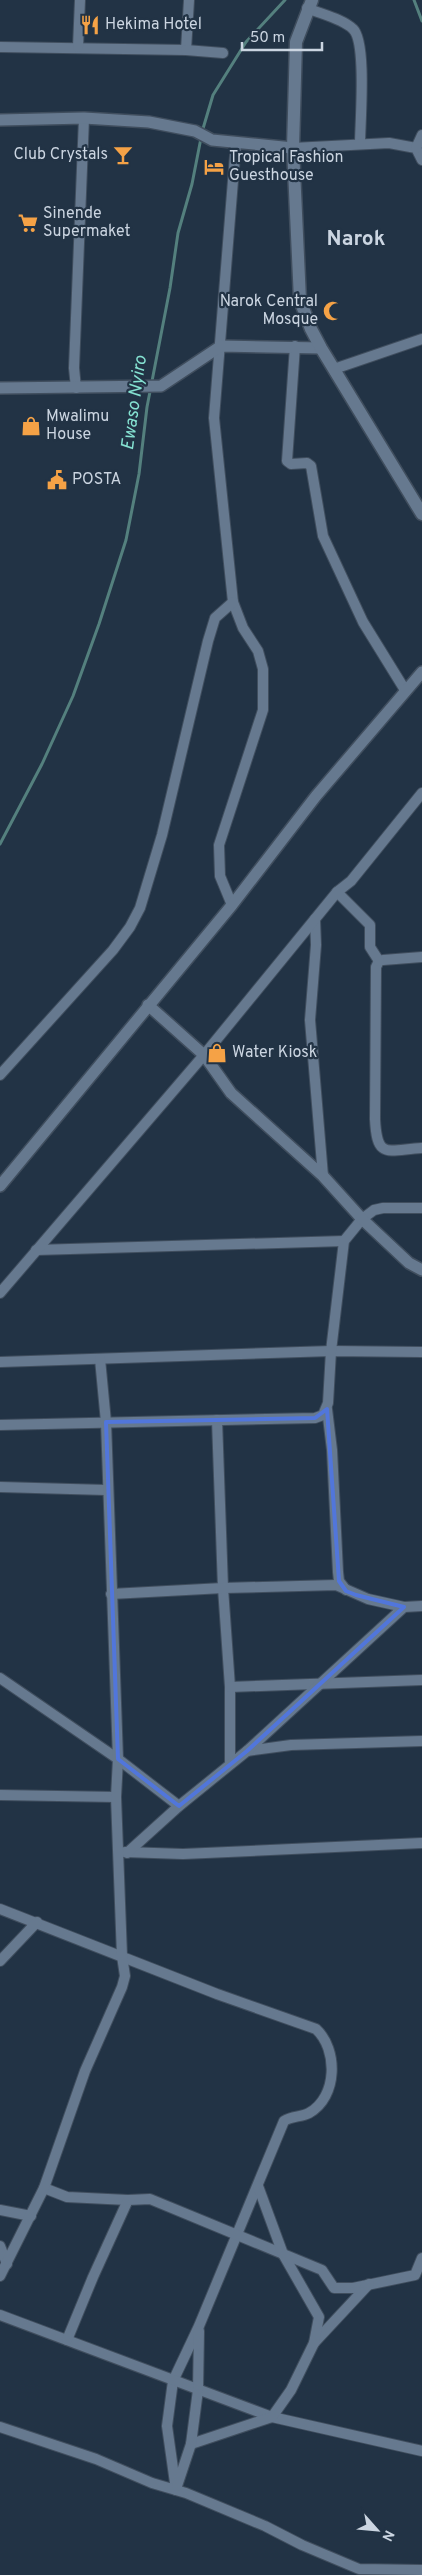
<svg xmlns="http://www.w3.org/2000/svg" width="422" height="2575" viewBox="0 0 422 2575" font-family="Overpass,sans-serif">
  <rect width="100%" height="100%" fill="#223345"/>
  <g fill="none" stroke-linecap="round" stroke-linejoin="round">
    <g stroke="#54807e" stroke-width="3">
      <path d="M414 0 422 21"/>
      <path d="M202 132 213 95 246 42 285 0"/>
      <path d="M0 844 42 764 73 696 99 624 126 540 139 474 147 407 170 288 178 233 192 184 201 138"/>
    </g>
    <defs>
      <g id="minor">
        <path d="M307 8C321 14 343 19 353 29 367 42 360 123 360 144"/>
        <path d="M0 47 186 50 189 0"/>
        <path d="M78 47 80 0"/>
        <path d="M186 50 223 53"/>
        <path d="M293 148 389 143 416 148 422 160"/>
        <path d="M416 148 422 135"/>
        <path d="M295 346 287 461 291 464 307 463 311 466 323 536 363 622 405 690"/>
        <path d="M334 369 422 339"/>
        <path d="M76 388 74 368 84 118"/>
        <path d="M337 892 351 881 422 793"/>
        <path d="M232 905 220 876 219 845 263 710V669L258 651 243 628 233 602 214 418 236 143"/>
        <path d="M315 919 316 945 310 1020 323 1176"/>
        <path d="M422 957 383 960 379 961 376 967 375 1119C377 1160 387 1150 422 1148"/>
        <path d="M0 1075 113 950 130 927 140 908 162 835 208 641 215 618 233 602"/>
        <path d="M36 1250 344 1241"/>
        <path d="M0 1293 204 1055 337 892 370 925V947L379 961"/>
        <path d="M0 1362 331 1351 422 1352"/>
        <path d="M327 1409 332 1450 338 1572 339 1581 346 1590"/>
        <path d="M217 1420 223 1588 230 1687V1764"/>
        <path d="M0 1425 315 1418 323 1415 328 1403 331 1351 344 1241 362 1219 374 1210 383 1208H422"/>
        <path d="M0 1487 106 1490"/>
        <path d="M111 1594 223 1588 336 1585 368 1599 404 1607"/>
        <path d="M0 1678 118 1759 179 1806"/>
        <path d="M230 1687 422 1680"/>
        <path d="M247 1751 291 1745 422 1741"/>
        <path d="M0 1795 116 1797"/>
        <path d="M125 1852 183 1854 422 1843"/>
        <path d="M127 1853 179 1806 247 1751 404 1607 422 1606"/>
        <path d="M0 1909 217 1994 316 2029C338 2049 338 2097 309 2113 302 2117 292 2116 284 2121L199 2326 173 2381 167 2426 176 2490"/>
        <path d="M0 1961 37 1922"/>
        <path d="M44 2188 67 2197 128 2200"/>
        <path d="M0 2210 31 2216"/>
        <path d="M0 2246 7 2264"/>
        <path d="M0 2276 44 2188 85 2071 122 1987 125 1976 122 1956 116 1797 118 1759 106 1422 100 1359"/>
        <path d="M0 2315 272 2417 422 2451"/>
        <path d="M67 2340 93 2277 128 2200 150 2199 322 2270 334 2288H353L415 2275 422 2258"/>
        <path d="M314 2343 369 2284"/>
        <path d="M0 2427 96 2459 152 2483 186 2493 265 2526 302 2545 359 2569 422 2570"/>
        <path d="M191 2444 272 2417 291 2390 314 2343 319 2317 283 2254 258 2186"/>
        <path d="M177 2486 191 2444 198 2390 199 2331"/>
      </g>
      <g id="tertiary">
        <path d="M0 120 84 118 149 122 195 131 212 140 293 148"/>
        <path d="M0 388 161 386 221 346 321 348"/>
        <path d="M148 1005 204 1055 231 1093 323 1176 362 1219 409 1263 422 1270"/>
        <path d="M0 1186 232 905 316 796 422 672"/>
      </g>
      <path id="secondary" d="M312 0 296 42 293 148 300 300 311 329 321 348 422 514"/>
    </defs>
    <use href="#minor" stroke="#404e5e" stroke-width="12"/>
    <use href="#tertiary" stroke="#404e5e" stroke-width="14"/>
    <use href="#secondary" stroke="#404e5e" stroke-width="15"/>
    <use href="#minor" stroke="#66798f" stroke-width="10"/>
    <use href="#tertiary" stroke="#66798f" stroke-width="11"/>
    <use href="#secondary" stroke="#66798f" stroke-width="12"/>
  </g>
  <path fill="none" stroke="#5176db" stroke-width="4" stroke-linejoin="round" d="M327 1409 339 1581 346 1591 356 1595 404 1607 247 1751 179 1806 118 1759 106 1422 315 1418Z"/>
  <defs>
    <symbol id="restaurant-bare" viewBox="-9 -9 18 18"><path d="M-5-6h1v4h1v-4h1v4h1v-4h1v5L-1.5 .5V6h-2V.5L-5-1ZM5-6V6H3V1.5H1.5Q1.5-4 5-6Z" fill="#f5a246" stroke="#223345" stroke-width="2.5" paint-order="stroke"/></symbol>
    <symbol id="bar-bare" viewBox="-9 -9 18 18"><path d="M-6-5H6L.8 .8V4.5H3.5V6h-7V4.5H-.8V.8Z" fill="#f5a246" stroke="#223345" stroke-width="2.5" paint-order="stroke"/></symbol>
    <symbol id="hotel-bare" viewBox="-9 -9 18 18"><path d="M-6-4.5h1.5V1H6V5H4.5V3h-9V5H-6ZM-4 0a1.8 1.8 0 1 1 3.6 0ZM.5 0V-2.5h3Q6-2.5 6 0Z" fill="#f5a246" stroke="#223345" stroke-width="2.5" paint-order="stroke"/></symbol>
    <symbol id="supermarket-bare" viewBox="-9 -9 18 18"><path d="M-6-5.5h2.5l.6 2H6L4.5 2H-2.5L-4.4-4H-6ZM-1.5 3.2a1.3 1.3 0 1 0 .1 0ZM3 3.2a1.3 1.3 0 1 0 .1 0Z" fill="#f5a246" stroke="#223345" stroke-width="2.5" paint-order="stroke"/></symbol>
    <symbol id="mosque-bare" viewBox="-9 -9 18 18"><path d="M3.5-4.9A6 6 0 1 0 3.5 4.9A5 5 0 1 1 3.5-4.9Z" fill="#f5a246" stroke="#223345" stroke-width="2.5" paint-order="stroke"/></symbol>
    <symbol id="shop-bare" viewBox="-9 -9 18 18"><path d="M-5-2.5h2.3a2.7 3.5 0 0 1 5.4 0H5L5.5 6h-11ZM-1.5-2.5h3a1.5 2.3 0 0 0-3 0Z" fill="#f5a246" stroke="#223345" stroke-width="2.5" paint-order="stroke"/></symbol>
    <symbol id="civic-bare" viewBox="-9 -9 18 18"><path d="M-.6-6.5H3V-4.5H.6V-3L4-1V1h2V6H-6V1h2V-1L-.6-3ZM-1.2 2.5V6h2.4V2.5Z" fill="#f5a246" stroke="#223345" stroke-width="2.5" paint-order="stroke"/></symbol>
  </defs>
  <g fill-rule="evenodd">
    <use href="#restaurant-bare" x="76" y="11" width="28" height="28"/>
    <use href="#bar-bare" x="109" y="141" width="28" height="28"/>
    <use href="#hotel-bare" x="200" y="153" width="28" height="28"/>
    <use href="#supermarket-bare" x="14" y="209" width="28" height="28"/>
    <use href="#mosque-bare" x="319" y="297" width="28" height="28"/>
    <use href="#shop-bare" x="17" y="412" width="28" height="28"/>
    <use href="#civic-bare" x="43" y="466" width="28" height="28"/>
    <use href="#shop-bare" x="203" y="1039" width="28" height="28"/>
  </g>
  <g text-anchor="middle" dominant-baseline="central" stroke-width="4.5" stroke-linejoin="round" paint-order="stroke">
    <g font-size="16" fill="#cbd5e1" stroke="#223345" text-anchor="start">
      <text x="105" y="25">Hekima Hotel</text>
      <text x="108" y="155" text-anchor="end">Club Crystals</text>
      <text x="229" y="158">Tropical Fashion<tspan x="229" dy="18">Guesthouse</tspan></text>
      <text x="43" y="214">Sinende<tspan x="43" dy="18">Supermaket</tspan></text>
      <text x="318" y="302" text-anchor="end">Narok Central<tspan x="318" dy="18">Mosque</tspan></text>
      <text x="46" y="417">Mwalimu<tspan x="46" dy="18">House</tspan></text>
      <text x="72" y="480">POSTA</text>
      <text x="232" y="1053">Water Kiosk</text>
    </g>
    <g font-size="18" font-style="italic" fill="#85e2d2" stroke="#223345">
      <text transform="translate(135 403) rotate(-82)">Ewaso Nyiro</text>
    </g>
    <g font-size="21" font-weight="bold" fill="#cbd5e1" stroke="#223345">
      <text x="356" y="239">Narok</text>
    </g>
  </g>
  <g transform="translate(377 2530) rotate(117)" stroke="#223345" stroke-width="4" paint-order="stroke">
  <path d="M0-4L9 19L0 12L-9 19Z" fill="#cbd5e1"/>
  <text y="-8" font-size="14" font-weight="bold" text-anchor="middle" fill="#cbd5e1">N</text>
  </g>
  <path d="M242 42v8h80v-8" fill="none" stroke="#cbd5e1" stroke-width="2.5"/>
  <text x="250" y="42" font-size="15" fill="#cbd5e1" stroke="#223345" stroke-width="4" paint-order="stroke">50 m</text>
</svg>
